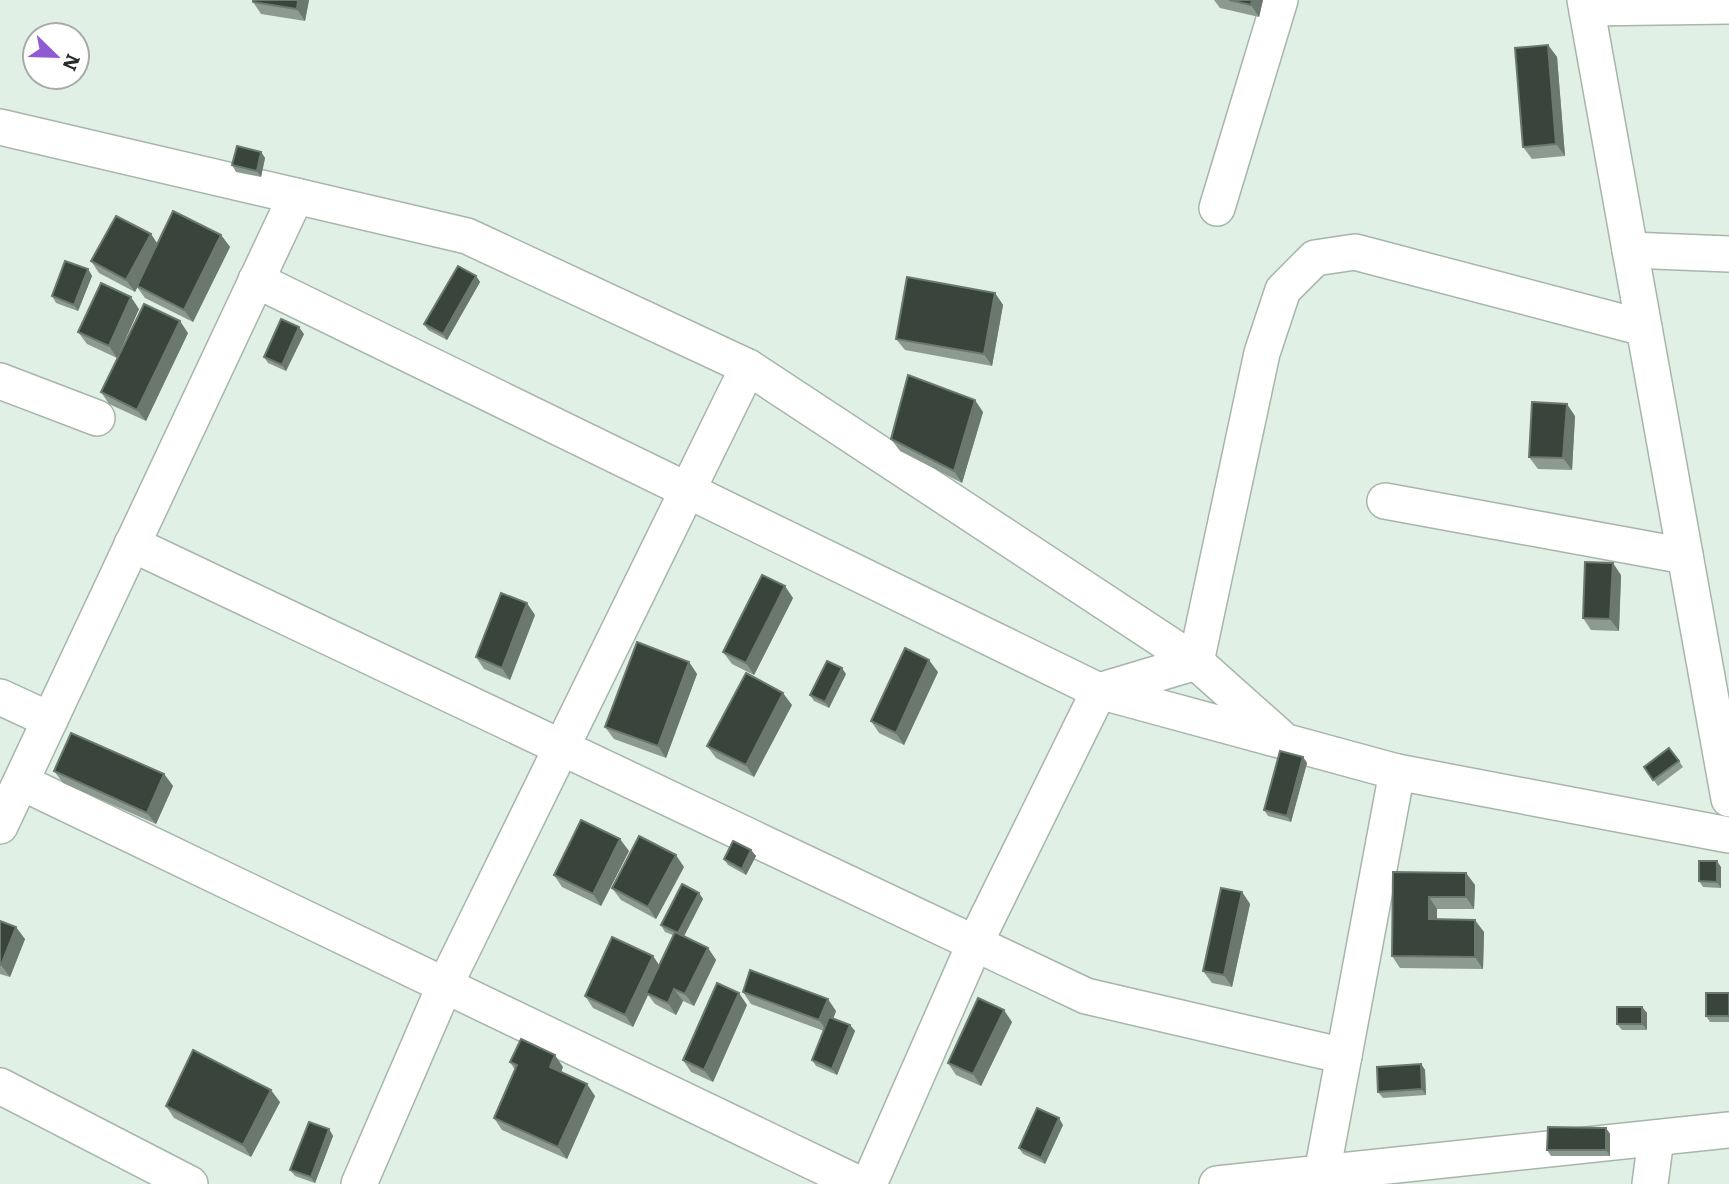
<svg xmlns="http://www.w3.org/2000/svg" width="1729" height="1184" viewBox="0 0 1729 1184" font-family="Literata,serif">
  <rect width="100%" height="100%" fill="#e1f0e4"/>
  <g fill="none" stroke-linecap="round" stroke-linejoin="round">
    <defs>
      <g id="street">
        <path d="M1585 0 1729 799"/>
        <path d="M1587 8 1729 6"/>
        <path d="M0 127 467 236 748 367 1196 662 1280 737"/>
        <path d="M1217 208 1280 0"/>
        <path d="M1630 250 1729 254"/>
        <path d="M256 280 1099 691 1397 772 1729 835"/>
        <path d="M0 381 97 418"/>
        <path d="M1385 501 1685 556"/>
        <path d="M132 544 1086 996 1344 1056"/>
        <path d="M0 697 50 720"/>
        <path d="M21 782 859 1184"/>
        <path d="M0 826 296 196"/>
        <path d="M0 1086 190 1184"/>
        <path d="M1322 1173 1397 772"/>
        <path d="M359 1184 445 985 748 367"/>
        <path d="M869 1184 975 943 1099 691 1196 662 1262 353 1283 290 1315 258 1355 252 1644 328"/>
        <path d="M1217 1184 1729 1130"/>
        <path d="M1650 1184 1656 1138"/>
      </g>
    </defs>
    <use href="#street" stroke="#a7b5aa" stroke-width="38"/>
    <use href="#street" stroke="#fff" stroke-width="35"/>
  </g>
  <g fill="#8d9a90">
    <path d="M309 0 305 21 261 14 253 2Z"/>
    <path d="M1214 0H1263L1259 17 1220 8Z"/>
    <path d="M1548 45 1557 57 1565 156 1532 159 1523 147Z"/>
    <path d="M261 152 265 158 261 177 236 172 232 165Z"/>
    <path d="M151 234 157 244 221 235 230 247 193 322 145 298 137 287 135 292 99 273 91 261Z"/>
    <path d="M88 269 92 276 78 311 56 303 52 296Z"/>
    <path d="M476 276 480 282 447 340 428 330 424 324Z"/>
    <path d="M995 293 1003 305 992 366 905 350 896 339Z"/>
    <path d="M139 309 117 358 87 344 78 332Z"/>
    <path d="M188 333 146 421 109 404 101 392Z"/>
    <path d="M304 334 286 371 268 363 264 357Z"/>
    <path d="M983 412 962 483 900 451 891 439Z"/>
    <path d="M1575 416 1572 470 1538 469 1529 457Z"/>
    <path d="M1621 575 1619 631 1591 630 1583 618Z"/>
    <path d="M793 598 754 675 732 664 723 652Z"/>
    <path d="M535 615 510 680 484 669 476 657Z"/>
    <path d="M689 662 697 674 666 758 614 739 605 727Z"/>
    <path d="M938 672 904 745 879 733 871 721Z"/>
    <path d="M846 674 829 708 814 701 810 695Z"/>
    <path d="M792 705 754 777 716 758 707 746Z"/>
    <path d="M1303 757 1307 763 1291 822 1268 816 1264 810Z"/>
    <path d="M1679 761 1683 767 1658 786 1644 767Z"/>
    <path d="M54 771 164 774 173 786 156 824 63 783Z"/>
    <path d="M751 850 756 856 746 875 728 865 724 859Z"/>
    <path d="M629 851 601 906 562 887 554 875Z"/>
    <path d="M684 867 656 919 621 900 612 888Z"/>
    <path d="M1721 867V888L1703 887 1699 881Z"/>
    <path d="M1393 872 1466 873 1475 885 1474 909H1437V919L1484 932 1483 969 1400 968 1392 956Z"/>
    <path d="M1242 892 1250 904 1232 987 1212 983 1203 971Z"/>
    <path d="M699 893 703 899 684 936 708 948 716 960 694 1006 683 1001 676 1015 655 1004 648 995 633 1027 593 1008 585 996 653 956 659 965 673 935 665 932 661 925Z"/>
    <path d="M0 921 25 939 10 977 0 974Z"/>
    <path d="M743 992 836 1011 833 1019 850 1025 855 1031 837 1075 816 1066 812 1060 824 1031 751 1004Z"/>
    <path d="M1729 993V1022H1710L1706 1016Z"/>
    <path d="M747 1005 713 1082 691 1072 683 1060Z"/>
    <path d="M1642 1007 1647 1013V1030H1622L1617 1024Z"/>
    <path d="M1012 1022 981 1086 956 1075 948 1063Z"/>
    <path d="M510 1062 563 1067 561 1072 595 1096 567 1159 502 1130 494 1118 515 1070Z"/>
    <path d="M1421 1064 1425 1070 1426 1095 1383 1098 1378 1092Z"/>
    <path d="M280 1102 251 1157 174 1118 166 1106Z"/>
    <path d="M1063 1125 1045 1164 1023 1154 1019 1148Z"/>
    <path d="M1606 1128 1610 1134V1156H1551L1547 1150Z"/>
    <path d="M329 1129 333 1136 315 1183 295 1176 290 1170Z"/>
  </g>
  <g fill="#6b786e">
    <path d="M298 0H309L305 21 297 9Z"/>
    <path d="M1252 0H1263L1259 17 1251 5Z"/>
    <path d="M1548 45 1557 57 1565 156 1556 144Z"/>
    <path d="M261 152 265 158 261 177 257 171Z"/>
    <path d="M151 234 159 246 135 292 126 280Z"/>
    <path d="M221 235 230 247 193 322 184 310Z"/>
    <path d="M88 269 92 276 78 311 74 305Z"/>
    <path d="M476 276 480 282 447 340 443 334Z"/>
    <path d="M995 293 1003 305 992 366 984 354Z"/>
    <path d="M131 297 139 309 117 358 109 346Z"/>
    <path d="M180 321 188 333 146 421 137 410Z"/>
    <path d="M299 327 304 334 286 371 282 365Z"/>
    <path d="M975 400 983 412 962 483 954 471Z"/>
    <path d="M1567 404 1575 416 1572 470 1563 458Z"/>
    <path d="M1613 563 1621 575 1619 631 1610 619Z"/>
    <path d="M785 586 793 598 754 675 746 663Z"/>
    <path d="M527 603 535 615 510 680 502 668Z"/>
    <path d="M929 660 938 672 904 745 896 733Z"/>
    <path d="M689 662 697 674 666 758 658 746Z"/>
    <path d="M842 668 846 674 829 708 825 702Z"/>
    <path d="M783 693 792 705 754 777 746 765Z"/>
    <path d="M1303 757 1307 763 1291 822 1287 816Z"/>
    <path d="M164 774 173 786 156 824 147 813Z"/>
    <path d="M620 839 629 851 601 906 593 894Z"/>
    <path d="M751 850 756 856 746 875 742 869Z"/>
    <path d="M676 855 684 867 656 919 648 907Z"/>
    <path d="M1717 861 1721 867V888L1717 882Z"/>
    <path d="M1466 873 1475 885 1474 909 1466 897Z"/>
    <path d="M1242 892 1250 904 1232 987 1224 975Z"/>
    <path d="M699 893 703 899 682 940 678 934Z"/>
    <path d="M1429 897 1437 909V931L1429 919Z"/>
    <path d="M1475 920 1484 932 1483 969 1475 957Z"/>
    <path d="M16 927 25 939 10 977 1 965Z"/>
    <path d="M708 948 716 960 694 1006 685 994Z"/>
    <path d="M653 956 661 968 646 993 648 995 633 1027 625 1015Z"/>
    <path d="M674 989 683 1001 676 1015 668 1003Z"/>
    <path d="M739 993 747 1005 713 1082 704 1070Z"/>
    <path d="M828 999 836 1011 828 1032 819 1020Z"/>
    <path d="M1642 1007 1647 1013V1030L1642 1024Z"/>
    <path d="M1004 1010 1012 1022 981 1086 973 1074Z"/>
    <path d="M850 1025 855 1031 837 1075 832 1069Z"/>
    <path d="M555 1055 563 1067 558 1079 550 1067Z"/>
    <path d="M1421 1064 1425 1070 1426 1095 1422 1089Z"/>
    <path d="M587 1084 595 1096 567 1159 558 1147Z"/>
    <path d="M271 1090 280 1102 251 1157 243 1145Z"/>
    <path d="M1059 1118 1063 1125 1045 1164 1041 1158Z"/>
    <path d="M1606 1128 1610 1134V1156L1606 1150Z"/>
    <path d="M329 1129 333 1136 315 1183 311 1177Z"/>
  </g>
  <g fill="#39453c" stroke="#6b786e" stroke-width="2">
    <path d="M253 0H298L297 9 253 2Z"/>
    <path d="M1229 0H1252L1251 5Z"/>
    <path d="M1548 45 1556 144 1523 147 1515 48Z"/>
    <path d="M237 146 261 152 257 171 232 165Z"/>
    <path d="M173 211 221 235 184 310 137 286Z"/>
    <path d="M116 216 151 234 126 280 91 261Z"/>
    <path d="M65 261 88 269 74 305 52 296Z"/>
    <path d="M458 266 476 276 443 334 424 324Z"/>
    <path d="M907 277 995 293 984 354 896 339Z"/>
    <path d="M101 283 131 297 109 346 78 332Z"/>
    <path d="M144 304 180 321 137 410 101 392Z"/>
    <path d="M281 319 299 327 282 365 264 357Z"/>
    <path d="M908 375 975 400 954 471 891 439Z"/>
    <path d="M1532 402 1567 404 1563 458 1529 457Z"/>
    <path d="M1585 562 1613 563 1610 619 1583 618Z"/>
    <path d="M762 575 785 586 746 663 723 652Z"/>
    <path d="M501 593 527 603 502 668 476 657Z"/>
    <path d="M637 642 689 662 658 746 605 727Z"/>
    <path d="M905 648 929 660 896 733 871 721Z"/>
    <path d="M827 661 842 668 825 702 810 695Z"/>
    <path d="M746 673 783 693 746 765 707 746Z"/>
    <path d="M71 733 164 774 147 813 54 771Z"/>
    <path d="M1669 748 1679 761 1653 780 1644 767Z"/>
    <path d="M1280 751 1303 757 1287 816 1264 810Z"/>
    <path d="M581 820 620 839 593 894 554 875Z"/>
    <path d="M639 836 676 855 648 907 612 888Z"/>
    <path d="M733 841 751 850 742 869 724 859Z"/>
    <path d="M1699 861H1717V882L1699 881Z"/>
    <path d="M1393 872 1466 873V897H1429V919L1475 920V957L1392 956Z"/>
    <path d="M682 884 699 893 678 933 661 925Z"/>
    <path d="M1221 888 1242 892 1224 975 1203 971Z"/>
    <path d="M0 921 16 927 1 965H0Z"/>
    <path d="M675 932 708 948 685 994 674 989 668 1003 646 993Z"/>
    <path d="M612 937 653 956 625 1015 585 996Z"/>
    <path d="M750 970 828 999 819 1020 743 992Z"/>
    <path d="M717 983 739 993 704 1070 683 1060Z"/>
    <rect x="1706" y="993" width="23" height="23"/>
    <path d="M978 998 1004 1010 973 1074 948 1063Z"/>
    <rect x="1617" y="1007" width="25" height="17"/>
    <path d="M829 1017 850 1025 832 1069 812 1060Z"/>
    <path d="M521 1039 555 1055 550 1067 587 1084 558 1147 494 1118 517 1065 510 1062Z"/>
    <path d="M193 1050 271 1090 243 1145 166 1106Z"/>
    <path d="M1421 1064 1422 1089 1378 1092 1377 1067Z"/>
    <path d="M1037 1108 1059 1118 1041 1158 1019 1148Z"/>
    <path d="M309 1122 329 1129 311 1177 290 1170Z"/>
    <path d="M1548 1127 1606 1128V1150H1547Z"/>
  </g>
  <g transform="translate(56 56) rotate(113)"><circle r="33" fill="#ffffff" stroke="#a8aba9" stroke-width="2"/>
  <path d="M0-5L12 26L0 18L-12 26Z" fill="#905ad2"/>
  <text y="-10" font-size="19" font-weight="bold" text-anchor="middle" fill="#262c27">N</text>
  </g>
</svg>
